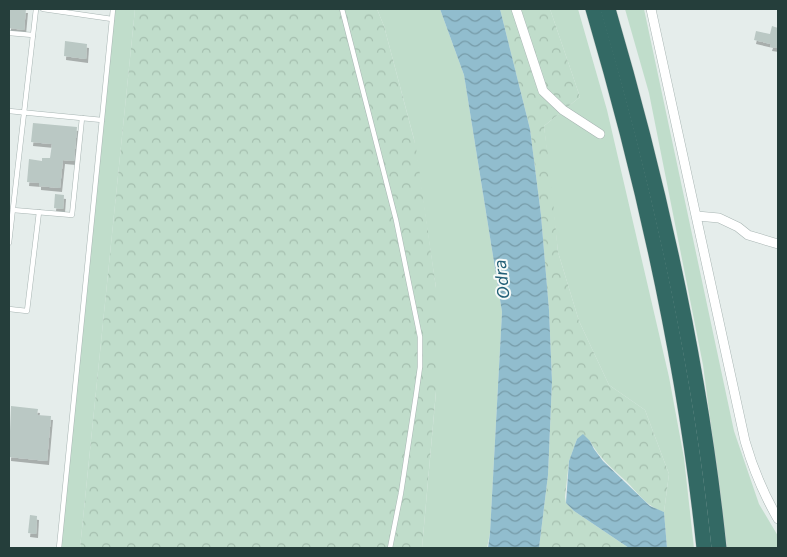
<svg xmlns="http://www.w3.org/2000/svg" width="787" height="557" viewBox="0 0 787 557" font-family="'DejaVu Sans',sans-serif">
  <defs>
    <pattern id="forest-crowns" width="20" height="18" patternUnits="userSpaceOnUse" patternTransform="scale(1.25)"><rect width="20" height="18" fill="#c0ddcb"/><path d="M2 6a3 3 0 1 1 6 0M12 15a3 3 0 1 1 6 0" fill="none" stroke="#a5bfaf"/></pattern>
    <pattern id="water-waves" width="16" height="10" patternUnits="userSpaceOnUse" patternTransform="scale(1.25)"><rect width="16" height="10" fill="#91bdce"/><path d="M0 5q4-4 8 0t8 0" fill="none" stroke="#769ba8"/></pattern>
    <filter id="shadow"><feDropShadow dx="2" dy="4" stdDeviation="0" flood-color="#0004"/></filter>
  </defs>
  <rect width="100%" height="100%" fill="#e5edeb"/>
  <g fill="#c0ddcb">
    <path d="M113 9H135L80 548H59Z"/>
    <path d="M377 9H440L464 75 502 312 490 533 487 548H422L436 392V288L414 139 384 26Z"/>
    <path d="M550 9H578L607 110 669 377 684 458 694 548H667L664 512 669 474 645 410 609 385 579 321 558 252 544 126 580 97Z"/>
    <path d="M625 9H644L734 431 759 504 778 536V548H727L703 365 649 93Z"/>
  </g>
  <g fill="url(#forest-crowns)">
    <path d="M135 9H377L384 26 416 147 436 288V391L422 548H80Z"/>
    <path d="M500 9H550L580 97 544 126 551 179 558 252 579 321 609 385 645 410 669 474 664 512C648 508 638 493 627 482 613 469 599 458 590 441L577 439 569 461 565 497 566 503 574 511 629 548H539L548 475 552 381 549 310 541 215 530 129Z"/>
  </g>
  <g fill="url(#water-waves)">
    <path d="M440 9H500L530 129 541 215 549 310 552 381 548 475 539 548H488L490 533 502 312 464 75Z"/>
    <path d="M583 434 590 441 594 449 603 461 650 506 664 512 667 548H629L574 511 566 503 569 461 577 439Z"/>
  </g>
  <g fill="#bac8c4" filter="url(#shadow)">
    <path d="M9 9H26L24 30 9 28Z"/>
    <path d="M772 26 778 28 777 48 770 47 771 44 754 40 756 31 770 34Z"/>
    <path d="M65 41 87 44 86 59 64 56Z"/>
    <path d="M33 123 77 127 74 161 63 160 60 188 39 186V183L27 182 29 159 42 161V158H50L52 144 31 142Z"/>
    <path d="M55 194 64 195 63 209 54 208Z"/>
    <path d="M11 406 38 409 37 415 51 416 47 461 9 457Z"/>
    <path d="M30 515 37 516 36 534 28 533Z"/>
  </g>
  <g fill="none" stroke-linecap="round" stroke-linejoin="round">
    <defs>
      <g id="lane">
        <path d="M43 9 112 19"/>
        <path d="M342 9 396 220 420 337V367L416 395 401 493 390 548"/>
        <path d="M9 33 33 35"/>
        <path d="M9 111 102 120"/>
        <path d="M13 210 72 215 82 118"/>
        <path d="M9 243 36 9"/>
        <path d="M9 309 27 311 39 212"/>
        <path d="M59 548 113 9"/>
      </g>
      <g id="street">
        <path d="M516 9 543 91 563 110 600 134"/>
        <path d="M651 9 745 441C753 469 763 493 778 519"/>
        <path d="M697 216 719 218 738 227 748 235 778 244"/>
      </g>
      <g id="highway">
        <path d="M593 9C645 186 685 365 704 548"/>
        <path d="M608 9C660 186 700 365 719 548"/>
      </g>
    </defs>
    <use href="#lane" stroke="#a8b5b3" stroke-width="5.5"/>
    <use href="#street" stroke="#a8b5b3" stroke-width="10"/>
    <use href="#highway" stroke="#c2c9c8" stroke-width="16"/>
    <use href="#lane" stroke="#fff" stroke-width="4.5"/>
    <use href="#street" stroke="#fff" stroke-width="9"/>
    <use href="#highway" stroke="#336964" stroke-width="15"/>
  </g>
  <g text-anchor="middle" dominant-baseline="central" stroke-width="4" stroke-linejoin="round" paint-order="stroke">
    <g font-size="16" font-style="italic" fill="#225f77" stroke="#f6faf8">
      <text transform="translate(502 279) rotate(-96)">Odra</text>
    </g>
  </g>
  <rect width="787" height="557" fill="none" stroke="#253e3b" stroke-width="20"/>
</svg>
